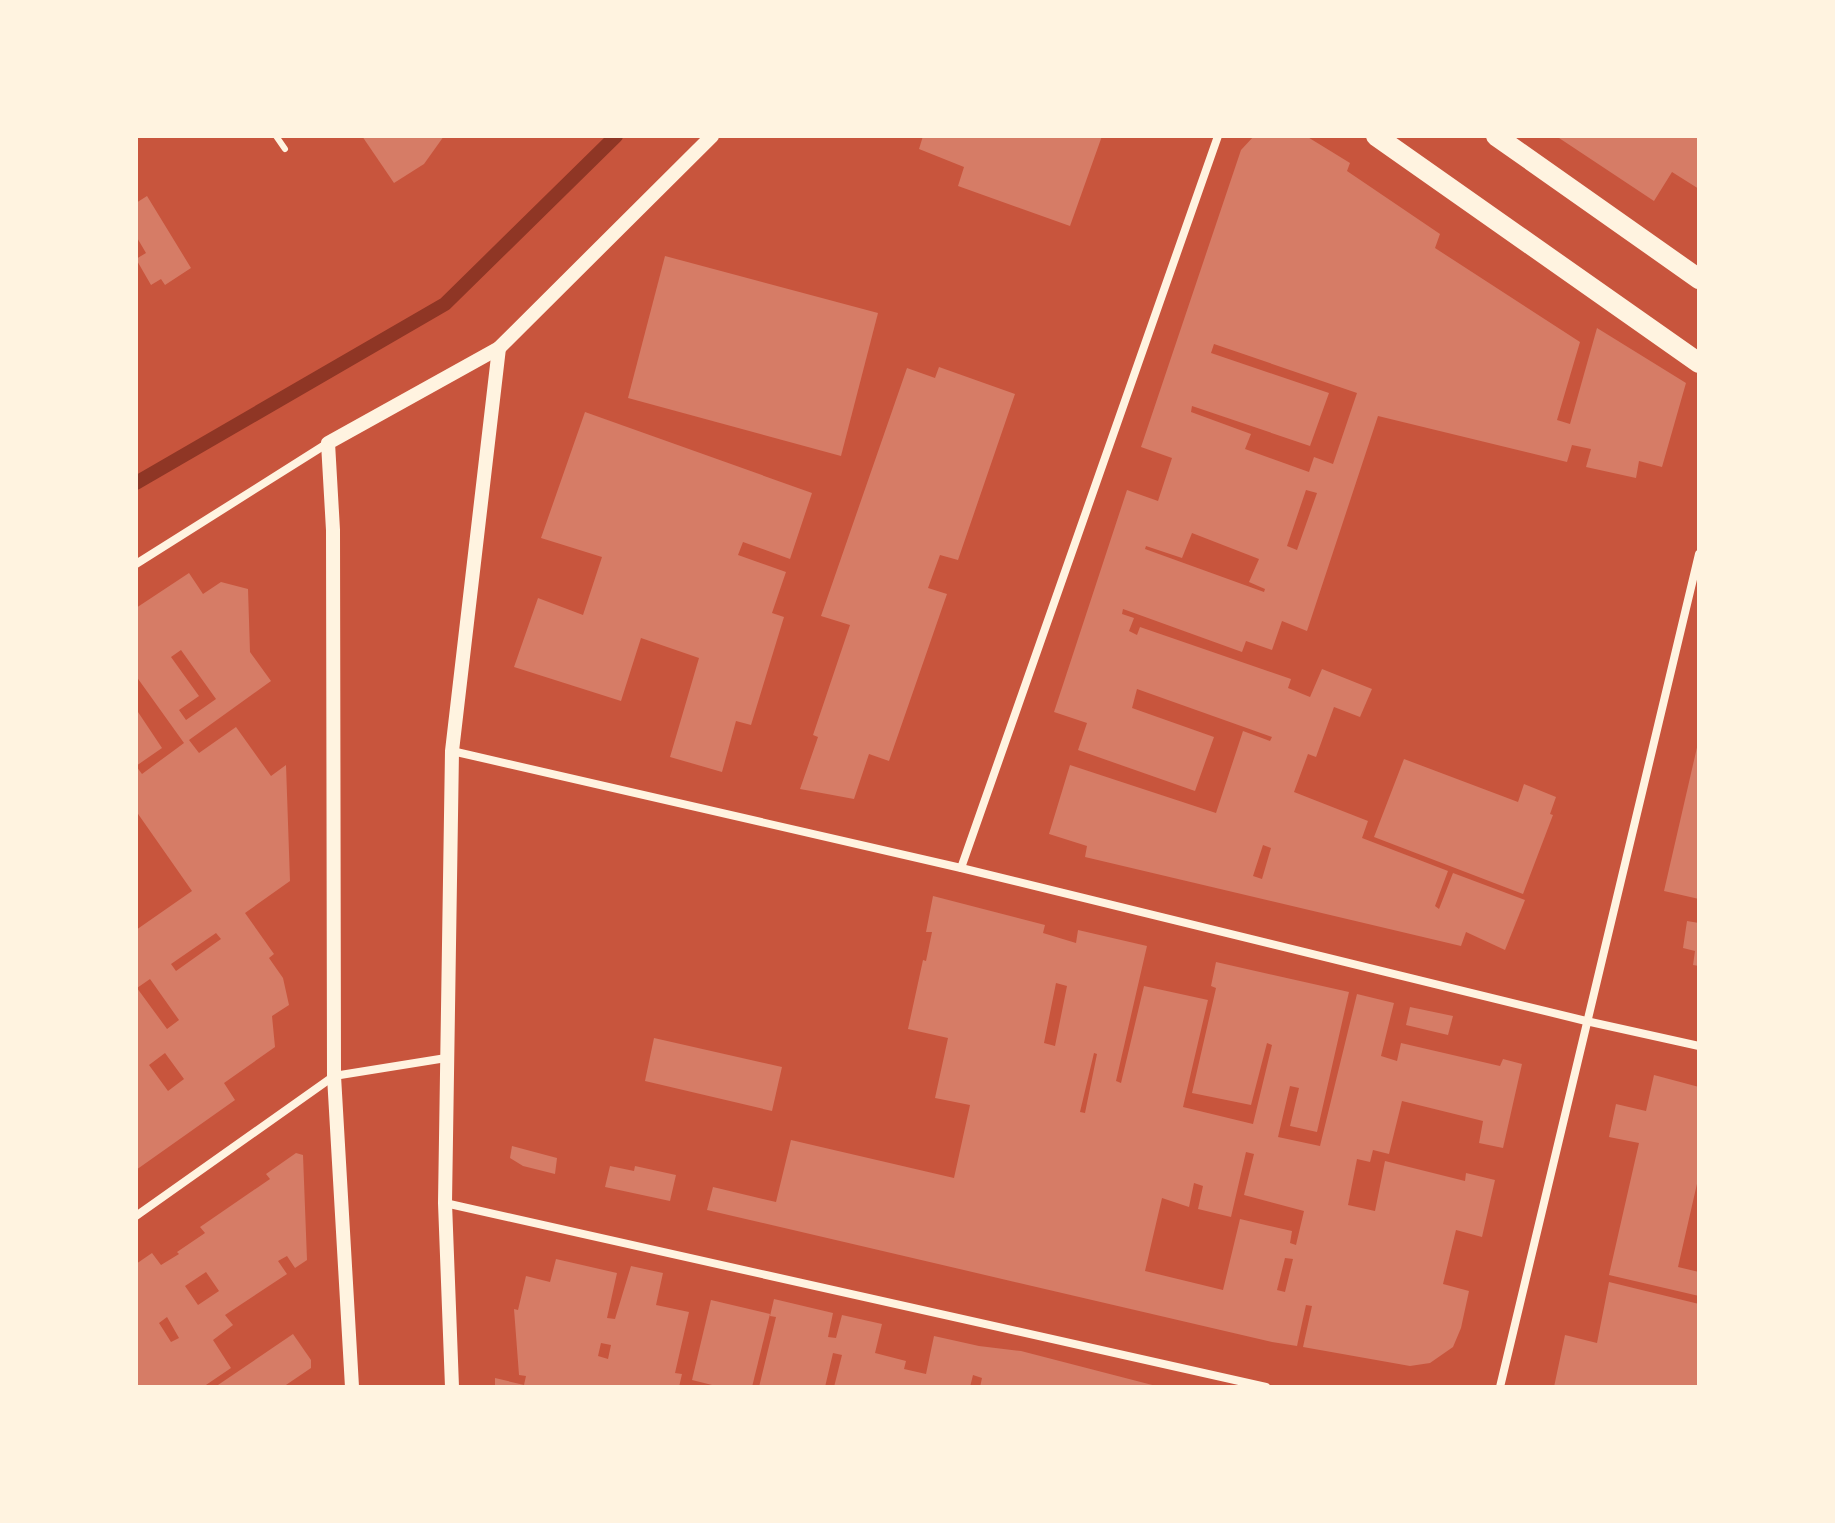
<svg xmlns="http://www.w3.org/2000/svg" width="1835" height="1523" viewBox="0 0 1835 1523" font-family="'PT Serif',serif">
  <rect width="100%" height="100%" fill="#c8553d"/>
  <g fill="none" stroke-linecap="round" stroke-linejoin="round">
    <path stroke="#8f3625" stroke-width="14" d="M136 483 445 304 616 136"/>
  </g>
  <g fill="#d67c66" fill-rule="evenodd">
    <path d="M362 136H444L424 164 394 183Z"/>
    <path d="M923 136H1102L1070 226 958 186 964 167 919 149Z"/>
    <path d="M1254 136H1306L1350 163 1347 171 1440 234 1435 248 1580 342 1557 420 1570 424 1597 328 1686 383 1662 467 1639 461 1636 478 1586 467 1591 449 1572 445 1567 462 1378 416 1307 631 1282 621 1272 650 1246 641 1242 652 1123 609 1122 614 1134 618 1129 631 1137 635 1140 627 1291 679 1288 688 1310 697 1322 669 1372 689 1360 717 1334 707 1316 757 1308 754 1294 792 1368 821 1362 838 1448 871 1435 906 1439 909 1453 873 1525 900 1505 950 1466 932 1461 946 1085 857 1087 846 1049 834 1070 765 1216 813 1243 731 1270 741 1272 737 1137 689 1132 708 1214 737 1195 791 1078 750 1087 723 1054 712 1127 490 1158 501 1172 458 1141 447 1241 150ZM1214 344 1357 393 1333 464 1314 457 1309 472 1245 449 1251 434 1191 412 1192 406 1310 446 1329 393 1211 353ZM1306 490 1317 493 1297 550 1287 546ZM1192 533 1259 559 1249 582 1265 589 1264 592 1145 549 1146 546 1182 558ZM1263 845 1271 848 1262 879 1253 876Z"/>
    <path d="M1556 136H1699V189L1672 172 1654 201Z"/>
    <path d="M147 196 191 268 165 285 161 279 151 285 136 259 146 253 136 236V203Z"/>
    <path d="M665 256 878 313 841 456 628 398Z"/>
    <path d="M939 367 1015 394 958 560 940 555 928 588 947 594 889 761 869 754 854 799 800 789 818 737 813 735 850 625 821 616 907 368 935 378Z"/>
    <path d="M585 412 812 493 790 559 743 542 738 555 786 572 772 613 784 617 751 725 736 721 722 772 670 757 699 658 641 638 621 701 514 667 538 598 583 615 602 557 541 538Z"/>
    <path d="M189 573 203 594 221 582 248 589 250 652 271 681 189 740 199 753 236 727 271 776 286 765 290 881 245 913 274 954 269 958 283 978 289 1005 272 1016 275 1047 224 1083 235 1100 136 1170V930L192 891 136 811V709L162 748 136 766 142 774 184 743 136 676V608ZM181 650 216 699 186 720 179 710 199 696 171 657ZM216 933 221 939 176 971 171 964ZM150 979 179 1020 167 1029 137 988ZM165 1053 184 1079 168 1091 149 1065Z"/>
    <path d="M1698 743H1699V899L1664 891Z"/>
    <path d="M1404 759 1518 802 1524 784 1556 797 1550 814 1553 815 1523 894 1374 837Z"/>
    <path d="M933 896 1045 925 1043 933 1076 943 1078 930 1147 946 1116 1081 1121 1083 1144 986 1208 1000 1183 1107 1253 1124 1272 1045 1267 1043 1251 1105 1192 1093 1216 988 1211 986 1216 962 1349 992 1317 1132 1290 1126 1299 1088 1290 1086 1278 1137 1320 1146 1357 994 1394 1003 1381 1056 1397 1061 1401 1043 1500 1066 1503 1059 1522 1064 1503 1148 1479 1143 1483 1121 1402 1101 1389 1154 1373 1150 1370 1162 1357 1159 1348 1205 1375 1211 1385 1161 1465 1181 1466 1173 1495 1180 1482 1237 1456 1230 1443 1284 1469 1291 1461 1328 1453 1347 1430 1363 1410 1366 1303 1347 1312 1306 1306 1305 1297 1346 1272 1342 707 1210 713 1187 776 1202 791 1140 954 1178 970 1105 935 1098 948 1038 908 1029 923 960 926 961 932 932H926ZM1056 983 1067 986 1055 1046 1044 1043ZM1094 1053 1097 1054 1085 1113 1080 1112ZM1246 1152 1254 1154 1244 1195 1304 1211 1296 1245 1290 1243 1292 1231 1240 1219 1223 1290 1145 1271 1162 1198 1189 1207 1194 1183 1203 1186 1198 1209 1231 1217ZM1285 1258 1293 1259 1285 1292 1277 1290Z"/>
    <path d="M1687 921 1699 923V966L1693 965 1695 951 1683 948Z"/>
    <path d="M1410 1007 1453 1016 1448 1035 1406 1025Z"/>
    <path d="M654 1038 782 1067 772 1111 645 1081Z"/>
    <path d="M1654 1075 1699 1087V1175L1678 1267 1699 1272V1296L1609 1275 1639 1143 1609 1137 1616 1104 1646 1111Z"/>
    <path d="M512 1146 557 1158 555 1174 523 1166 510 1158Z"/>
    <path d="M296 1153 303 1155 307 1260 295 1268 287 1256 278 1261 287 1274 225 1315 233 1325 213 1340 231 1368 203 1387H136V1264L152 1253 161 1265 179 1254 177 1252 205 1233 200 1227 270 1179 266 1174ZM206 1272 219 1291 198 1305 185 1286ZM167 1317 179 1338 171 1342 159 1323Z"/>
    <path d="M610 1166 634 1171 635 1166 676 1175 670 1201 605 1187Z"/>
    <path d="M556 1259 617 1273 607 1318 615 1319 631 1266 663 1273 656 1305 689 1312 675 1373 682 1374 679 1387H495V1378L524 1385 526 1376 519 1375 514 1309 518 1310 526 1276 550 1282ZM601 1343 611 1345 608 1359 598 1356Z"/>
    <path d="M1609 1282 1699 1304V1387H1554L1565 1335 1597 1343Z"/>
    <path d="M774 1299 833 1313 828 1337 836 1338 842 1315 882 1324 875 1353 906 1361 904 1369 926 1374 934 1336 979 1346 1021 1351 1160 1387H980L982 1378 973 1375 970 1387H834L842 1355 833 1353 825 1387H759L776 1317 770 1316Z"/>
    <path d="M711 1300 770 1314 752 1387H720L692 1380Z"/>
    <path d="M293 1334 311 1360V1368L283 1387H215Z"/>
  </g>
  <g fill="none" stroke-linecap="round" stroke-linejoin="round">
    <path stroke="#fff3e0" stroke-width="6" d="M276 136 285 149"/>
    <g stroke="#fff3e0" stroke-width="8">
      <path d="M136 564 328 443"/>
      <path d="M452 751 961 868 1586 1021 1699 1046"/>
      <path d="M961 868 1218 136"/>
      <path d="M445 1203 1266 1387"/>
      <path d="M136 1216 334 1076 446 1058"/>
      <path d="M1500 1387 1699 554"/>
    </g>
    <g stroke="#fff3e0" stroke-width="14">
      <path d="M352 1387 334 1076 333 530 328 443 499 348 712 136"/>
      <path d="M452 1387 445 1203 452 751 499 348"/>
    </g>
    <g stroke="#fff3e0" stroke-width="20">
      <path d="M1376 136 1699 363"/>
      <path d="M1496 136 1699 279"/>
    </g>
  </g>
  <rect width="1835" height="1523" fill="none" stroke="#fff3e0" stroke-width="276"/>
</svg>
